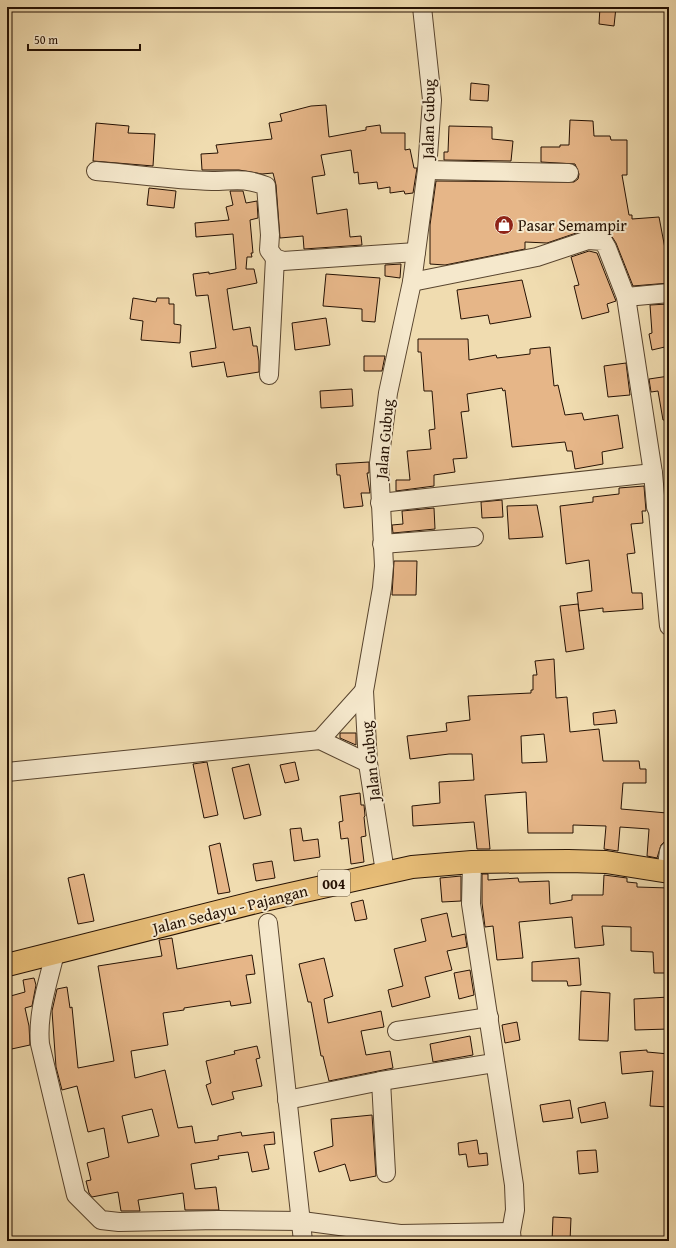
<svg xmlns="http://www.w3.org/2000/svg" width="676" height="1248" viewBox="0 0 676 1248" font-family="'Gentium Book Plus',serif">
  <rect width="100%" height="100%" fill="#f0dcb0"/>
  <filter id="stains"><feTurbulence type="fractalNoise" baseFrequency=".005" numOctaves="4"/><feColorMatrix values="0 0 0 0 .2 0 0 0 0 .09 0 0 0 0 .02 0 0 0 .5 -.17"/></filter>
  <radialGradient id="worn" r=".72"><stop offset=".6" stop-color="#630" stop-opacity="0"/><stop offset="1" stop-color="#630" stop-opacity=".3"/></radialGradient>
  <g fill="#e6b688" stroke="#251103" fill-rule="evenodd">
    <path d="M600 7H616L614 26 599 24Z"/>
    <path d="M471 83 489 85 488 101 470 100Z"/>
    <path d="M326 105 329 137 366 130V127L380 125 381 133H405V150L410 149 414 168H417L413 193 405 194 404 191 390 193V187L378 189 377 182 359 184 358 172 354 173 351 150 321 155 325 175 312 177 317 214 347 209 350 237 361 236 362 245 304 249 303 236 280 238 276 185 273 173 262 174 239 170H202L201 154 218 153 216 145 272 139 269 123 282 121 280 114 311 106Z"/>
    <path d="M570 120 593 121 594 136H610L611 140H627V175H622L629 215H632V219L659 217 667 259H669V283L633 286 616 243 609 232 604 231 585 230 547 243 525 242V249L445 265 430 264V225L436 181 574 182 578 179 579 174 575 164 541 162V147H560V145H569Z"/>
    <path d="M96 123 129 126 128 133 155 134 153 166 93 161Z"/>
    <path d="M449 126 492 127V139L513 141 511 161 444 160V152H448Z"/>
    <path d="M149 188 176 191 174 208 147 205Z"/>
    <path d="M230 191H243L246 203 257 201 258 218 250 220 253 253H251L252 257H247L246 269H254L257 283 227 289 233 330 250 327 253 346H257L259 361V372L227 377 224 362 192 367 190 352 216 348 208 295 196 296 193 274 209 272V274L236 269 233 234 196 237 195 223 229 220 226 207 233 205Z"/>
    <path d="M589 251 597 253 616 301 607 304 609 312 582 319 574 286 579 285 571 257Z"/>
    <path d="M401 264 400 278 385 276V265Z"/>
    <path d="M326 274 380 278 375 322 362 321V309L323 306Z"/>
    <path d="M522 280 531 317 490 324 488 315 461 319 457 290Z"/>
    <path d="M133 298 156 302 157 298H169V304H174V324L181 325 180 343 141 340 143 321 130 319Z"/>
    <path d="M668 304 669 346 652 350 649 334 652 333 650 305Z"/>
    <path d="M326 318 330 345 295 350 292 323Z"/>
    <path d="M418 339H468L469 360 496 355 497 358 530 354V349L550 347 554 386 558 385 565 415 582 413 584 420 618 415 623 448 602 452 603 464 575 469 572 451H567L565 442 512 447 505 390 503 391 502 388 467 394 469 411 461 412 467 458 453 459 455 472 434 475V486L396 491V480H410L407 451 431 449 429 430 435 429 432 391H424L421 352H418Z"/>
    <path d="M364 356H385L382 371H364Z"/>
    <path d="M626 363 630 395 608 397 604 366Z"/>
    <path d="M669 376V420H663L658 391 651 392 649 379Z"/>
    <path d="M352 389 353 406 321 408 320 391Z"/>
    <path d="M369 462V473H367L370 493H361L363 506 344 508 340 475H337L336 464Z"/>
    <path d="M644 486 646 511H642L643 523 631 524 635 553 627 554 632 593H642L643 609 603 612V608L579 611 577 593 592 591 589 560 566 564 560 506 593 502V497L619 494V488Z"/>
    <path d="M502 500 503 517 482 518 481 502Z"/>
    <path d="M537 505 543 537 509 539 507 506Z"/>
    <path d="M434 508 435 529 393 533 392 525 403 524 402 511Z"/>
    <path d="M394 561H417L416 595H392Z"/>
    <path d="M578 604 584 649 566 652 560 606Z"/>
    <path d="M554 659 556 698 567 697 570 732 599 729 603 761H639L640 769H646V783H623L621 809 667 813 665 841 661 845 657 858 647 856 649 829 620 827 618 851 604 849 606 826 573 825V833H528L526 792 485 795 490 849H477L474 822 413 826 412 806 440 803 439 782 474 780 472 754H449L410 759 407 736 447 731 446 723 470 720 468 696 531 693V690H533V675H537L535 661ZM544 734 547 762 522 763 521 736Z"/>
    <path d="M615 710 617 723 594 725 593 713Z"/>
    <path d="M340 733H356V745L340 738Z"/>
    <path d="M207 762 218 815 204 818 193 764Z"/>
    <path d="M295 762 299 780 285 783 280 765Z"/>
    <path d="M249 764 261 815 244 819 232 768Z"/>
    <path d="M360 793 361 805H364L365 816 364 817 366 836 361 837 364 862 351 864 348 838 341 839 339 822 343 821 340 796Z"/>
    <path d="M301 828 303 841 318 839 320 857 294 861 290 829Z"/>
    <path d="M220 843 230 892 218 894 209 846Z"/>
    <path d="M272 861 275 878 256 881 253 864Z"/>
    <path d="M84 874 94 921 78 924 68 878Z"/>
    <path d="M482 874H488V880L518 878 519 882H521L549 881 550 904 572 900V895H603L604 875 627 878V882L637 883V887L669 888V915H666L665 953 669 952V973H654L653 952 631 951V927L602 926 604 945 575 948 572 917 519 922 523 958 497 960 493 926 485 927 482 903Z"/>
    <path d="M461 876V901L442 902 440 878Z"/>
    <path d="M363 900 367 919 355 921 351 903Z"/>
    <path d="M447 913 452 937 465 934 467 947 447 951 452 970 425 977 430 997 392 1007 388 990 403 986 394 949 426 941 421 919Z"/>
    <path d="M172 938 177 969 252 955 255 974 246 975 251 1003 231 1006 230 1001 184 1008V1010L163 1013 168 1045 131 1051 135 1078 165 1070 178 1128 192 1126 195 1143 218 1140V1136L241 1132 242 1136 274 1132 275 1144 264 1145 269 1169 252 1172 248 1152 218 1156 219 1159 191 1164 195 1189 216 1187 219 1210H185L183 1193 138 1200 140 1211H121L118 1192 92 1197 89 1193 86 1181 91 1180 87 1163 109 1157 104 1128 88 1132 77 1086 62 1090 56 1067 52 1011 57 989 67 987 70 1008 72 1007 78 1068 114 1061 98 966 162 956 159 940ZM152 1109 159 1136 128 1143 122 1116Z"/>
    <path d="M324 958 333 996 324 999 328 1023 381 1011 384 1027 361 1031 366 1055 390 1051 393 1068 329 1081 323 1056H321L311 1002H308L299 964Z"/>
    <path d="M579 958 581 985 568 986 567 981H532V962Z"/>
    <path d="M470 970 474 995 459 999 454 973Z"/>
    <path d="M34 978 36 985 32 1006 25 1008 29 1026 30 1045 7 1050V997L25 992 23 980Z"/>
    <path d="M581 991 610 993 608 1041 579 1040Z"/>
    <path d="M669 997V1029L635 1030 634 999Z"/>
    <path d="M517 1022 520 1040 505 1043 502 1025Z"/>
    <path d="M470 1036 473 1055 433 1062 430 1044Z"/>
    <path d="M257 1046 260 1058 256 1059 262 1086 232 1092 234 1099 212 1105 206 1085 211 1083 206 1061 235 1054 234 1051Z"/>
    <path d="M647 1050V1052L669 1054V1107L650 1106 653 1071 622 1074 620 1052Z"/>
    <path d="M570 1100 573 1118 543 1122 540 1105Z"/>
    <path d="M605 1102 608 1118 581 1123 578 1108Z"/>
    <path d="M372 1115 376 1176 350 1181 345 1164 319 1172 314 1152 333 1146 331 1119Z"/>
    <path d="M477 1140 479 1154 487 1153 488 1165 468 1167 466 1154 459 1155 458 1143Z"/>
    <path d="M596 1150 598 1172 579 1174 577 1151Z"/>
    <path d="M553 1217 571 1218 570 1241H552Z"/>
  </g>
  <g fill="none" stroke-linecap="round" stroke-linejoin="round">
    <defs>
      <g id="street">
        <path d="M427 170 569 173"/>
        <path d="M96 171C134 174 173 180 212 181 234 181 243 177 266 186L270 235 269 250 275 258 283 261 416 252"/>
        <path d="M412 282 537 257 588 240 603 241 607 248 626 297 653 473 656 507 660 515 669 521"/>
        <path d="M626 297 669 293"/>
        <path d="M269 375 275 258"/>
        <path d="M380 503 653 473"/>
        <path d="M658 511 669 626"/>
        <path d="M382 544 474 537"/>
        <path d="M320 740 364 691"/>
        <path d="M7 772 320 740 368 763"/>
        <path d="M472 862 471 904 514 1185 515 1210 511 1232 512 1241"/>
        <path d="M385 872 368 763 364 691 382 588 384 566 379 463 388 393 412 282 427 170 432 100 422 7"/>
        <path d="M666 872 669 851"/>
        <path d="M268 923 303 1241"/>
        <path d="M55 953C48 983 37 1013 40 1044L76 1195 101 1220 119 1222 218 1220 302 1221 400 1234 511 1232"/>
        <path d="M397 1031 489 1017"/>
        <path d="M381 1081 386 1173"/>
        <path d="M287 1100 381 1081 494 1063"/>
      </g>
      <path id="primary" d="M7 965 264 900 412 867 472 862 568 861 606 862 669 872"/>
    </defs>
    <use href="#street" stroke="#58442e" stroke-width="20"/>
    <use href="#primary" stroke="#251103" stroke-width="24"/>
    <use href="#street" stroke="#f5e8cc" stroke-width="18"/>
    <use href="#primary" stroke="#e8be78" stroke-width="22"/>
  </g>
  <defs>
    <symbol id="shop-disc" viewBox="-11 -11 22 22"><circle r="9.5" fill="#8f2418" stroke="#f5e8cc"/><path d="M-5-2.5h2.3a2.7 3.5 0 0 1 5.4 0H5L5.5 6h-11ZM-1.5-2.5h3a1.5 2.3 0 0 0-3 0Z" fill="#fff"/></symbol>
  </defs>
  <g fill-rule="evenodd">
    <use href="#shop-disc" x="493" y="214" width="22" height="22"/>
  </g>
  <g text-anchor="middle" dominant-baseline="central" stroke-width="4" stroke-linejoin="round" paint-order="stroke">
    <rect fill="#f5e8cc" stroke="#63523f" stroke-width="1" x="318" y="870" width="32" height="26" rx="3"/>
    <g font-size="15" font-weight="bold" fill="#251103">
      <text x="334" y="883">004</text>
    </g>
    <g font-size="16" fill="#251103" stroke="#f5e8cc">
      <text transform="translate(428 119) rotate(-89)">Jalan Gubug</text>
      <text transform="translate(384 439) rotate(-85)">Jalan Gubug</text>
      <text transform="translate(370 761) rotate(-96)">Jalan Gubug</text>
      <text transform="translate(230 909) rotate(-14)">Jalan Sedayu - Pajangan</text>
    </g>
    <g font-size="16" fill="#251103" stroke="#f5e8cc" text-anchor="start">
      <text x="518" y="225">Pasar Semampir</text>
    </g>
  </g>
  <rect width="676" height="1248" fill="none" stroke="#f0dcb0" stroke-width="24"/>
  <rect x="8" y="8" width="660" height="1232" fill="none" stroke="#251103" stroke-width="2"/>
  <rect x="12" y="12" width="652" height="1224" fill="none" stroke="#251103"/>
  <path d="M28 44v6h112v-6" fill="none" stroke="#251103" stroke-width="2"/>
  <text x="34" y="44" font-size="12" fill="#251103" stroke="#f5e8cc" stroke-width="3" paint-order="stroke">50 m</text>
  <rect width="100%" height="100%" filter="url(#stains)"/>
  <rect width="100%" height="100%" fill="url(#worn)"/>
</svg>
